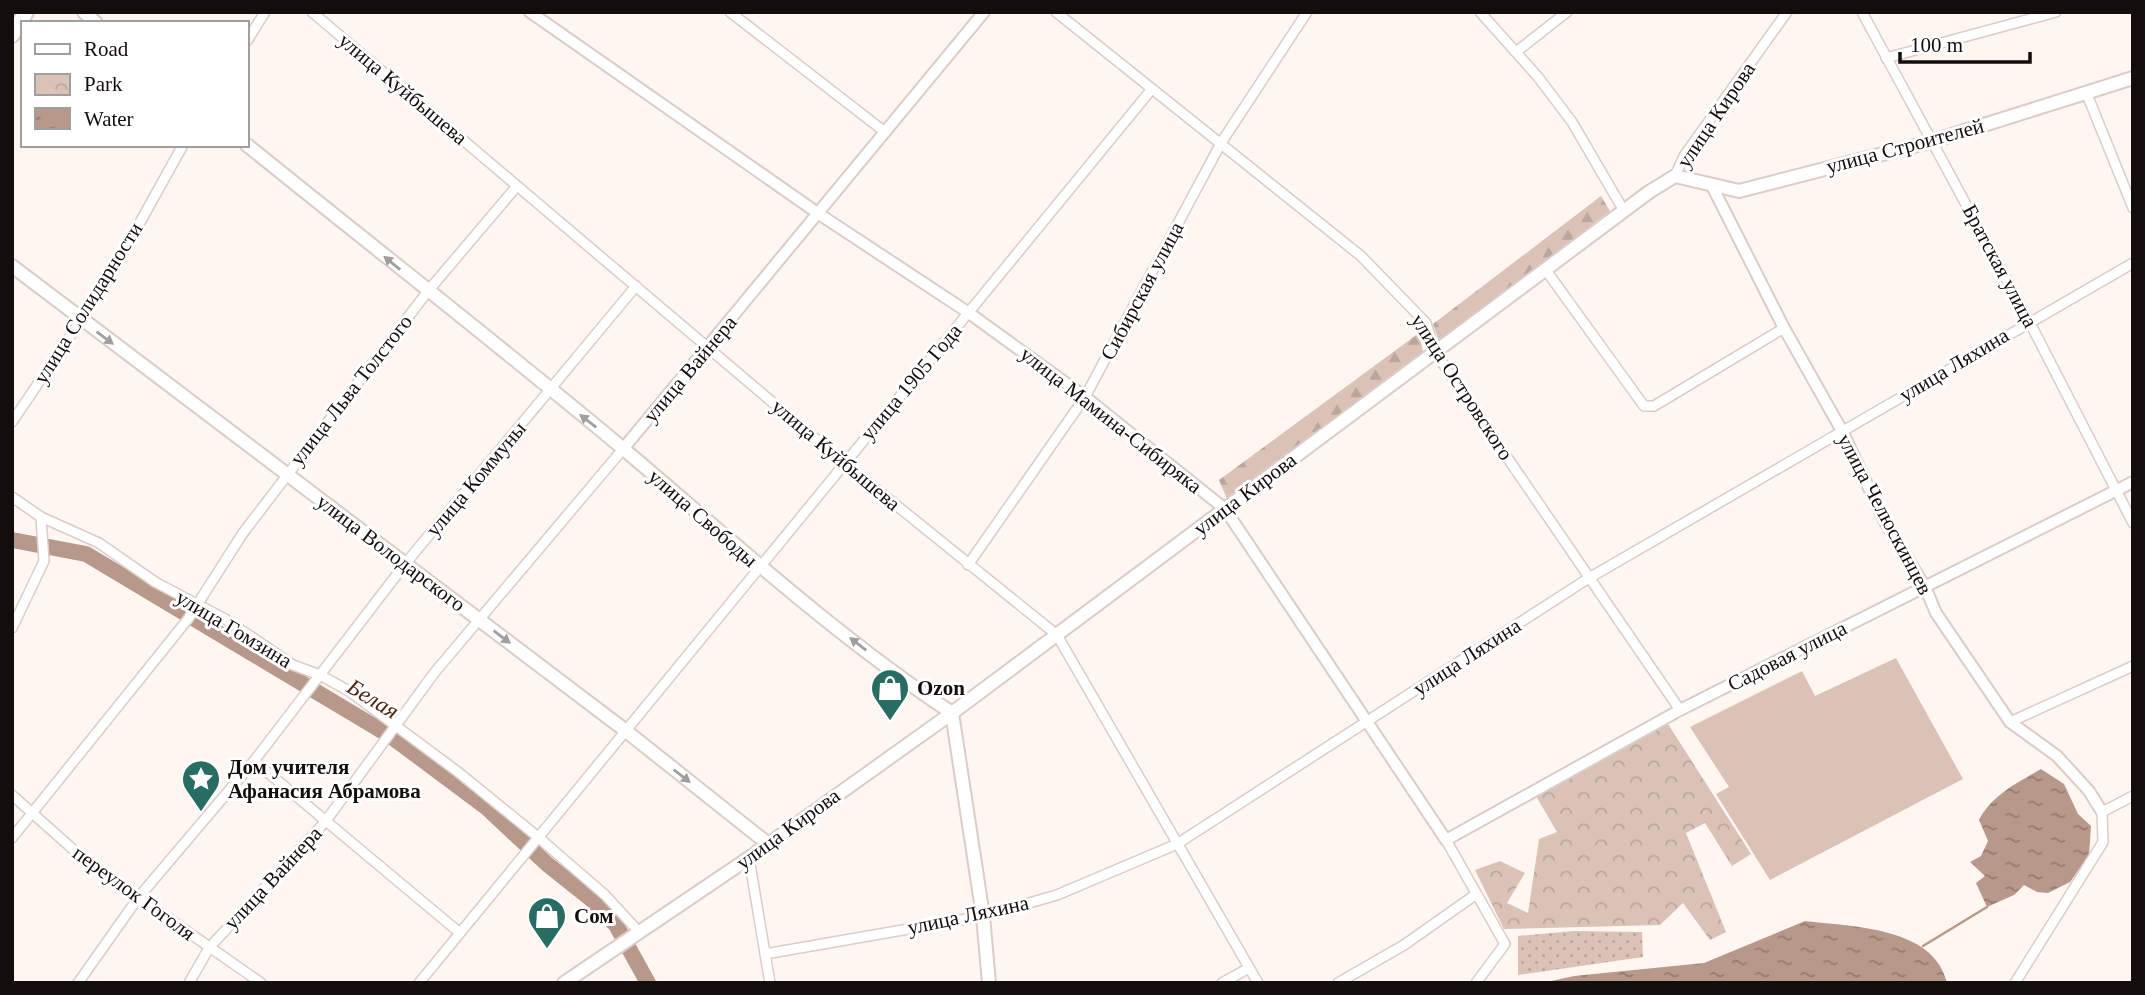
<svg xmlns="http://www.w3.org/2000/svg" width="2145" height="995" viewBox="0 0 2145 995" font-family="Georgia,serif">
  <defs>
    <pattern id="grass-dots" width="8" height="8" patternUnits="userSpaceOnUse" patternTransform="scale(1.75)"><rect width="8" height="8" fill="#dbc2b7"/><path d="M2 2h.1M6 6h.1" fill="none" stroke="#bba69c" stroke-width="1.8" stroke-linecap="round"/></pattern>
    <pattern id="forest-firs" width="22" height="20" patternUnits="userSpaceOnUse" patternTransform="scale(1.75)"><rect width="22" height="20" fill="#dbc2b7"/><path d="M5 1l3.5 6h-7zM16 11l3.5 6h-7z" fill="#bba69c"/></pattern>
    <pattern id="park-crowns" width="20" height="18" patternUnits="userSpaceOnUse" patternTransform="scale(1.75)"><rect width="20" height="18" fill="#dbc2b7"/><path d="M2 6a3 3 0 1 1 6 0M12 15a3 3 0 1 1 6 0" fill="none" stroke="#bba69c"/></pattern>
    <pattern id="water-ripples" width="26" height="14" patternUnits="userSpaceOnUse" patternTransform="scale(1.75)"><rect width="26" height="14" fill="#b7988a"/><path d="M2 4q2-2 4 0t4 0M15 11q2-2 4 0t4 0" fill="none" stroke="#947a6f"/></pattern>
  </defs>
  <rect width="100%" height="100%" fill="#fff6f2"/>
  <path fill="url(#grass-dots)" d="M1574 931 1642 932 1643 957 1518 975V936Z"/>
  <g fill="url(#forest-firs)">
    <path d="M1601 196 1610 211 1439 342 1433 324Z"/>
    <path d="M1419 333 1423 352 1227 499 1219 480Z"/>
  </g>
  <path fill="url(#park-crowns)" d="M1668 724 1751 854 1732 866 1705 823 1686 833 1726 932 1710 940 1683 903 1660 925 1504 929 1475 870 1500 861 1525 873 1507 903 1528 913 1539 839 1557 832 1536 796Z"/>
  <path fill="#dbc2b7" d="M1896 658 1963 779 1770 880 1716 794 1729 787 1690 727 1802 671 1815 696Z"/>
  <g fill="url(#water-ripples)">
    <path d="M2041 769 2064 784 2078 814 2091 826 2089 855 2070 882 2048 893 2037 892 2024 885 2014 895 1987 907 1976 883 1985 876 1970 862 1981 856 1988 841 1979 820C1992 795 2017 783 2041 769Z"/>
    <path d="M1805 921C1851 927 1934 926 1947 983H1542L1574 976 1704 963Z"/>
  </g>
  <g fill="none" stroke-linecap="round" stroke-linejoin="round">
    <path stroke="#b7988a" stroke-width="2.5" d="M1923 946 1987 907"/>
    <path stroke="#b7988a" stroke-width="16" d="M12 540 86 554 392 737 486 807 547 864 591 899 616 925 648 983"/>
    <defs>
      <g id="minor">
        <path d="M312 12 844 463 1057 635 1258 983"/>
        <path d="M730 12 885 132"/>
        <path d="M1056 12 1361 256 1426 323 1435 352 1680 710"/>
        <path d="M1480 12 1538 77 1572 122 1624 211"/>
        <path d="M1862 12 2029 321 2133 523"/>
        <path d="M247 41 265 12"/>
        <path d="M1516 52 1567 12"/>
        <path d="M1886 58 2056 12"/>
        <path d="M2086 92 2133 208"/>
        <path d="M1675 176 1684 156 1787 12"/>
        <path d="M1545 269 1644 406H1654L1784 328"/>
        <path d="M12 422 108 280 183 145"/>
        <path d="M12 497 41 517 99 543 155 582 225 619 293 665 320 675 349 691 458 772 538 837 605 895 640 933"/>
        <path d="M968 565 1085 397 1221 143 1307 12"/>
        <path d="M12 628 44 561 41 517"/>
        <path d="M2010 722 2133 666"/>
        <path d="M254 761 460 933"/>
        <path d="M12 795 85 860 261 983"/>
        <path d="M12 838 188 619 243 533 428 291 517 186"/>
        <path d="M1446 840 1505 944 1476 983"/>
        <path d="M749 858 770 983"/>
        <path d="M765 954 983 916 1057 895 1177 844 1589 578 2133 263"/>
        <path d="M78 983 138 898 254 761 405 564 636 286"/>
        <path d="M189 983 209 948 325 822 435 672 623 449"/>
        <path d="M419 983 1151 90"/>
        <path d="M1222 983 1249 968"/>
        <path d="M1338 983 1404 945 1475 895"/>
        <path d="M2015 983 2103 842 2102 812 2133 796"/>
      </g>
      <g id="tertiary">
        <path d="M530 12 819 214 969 313 1085 397 1225 509 1446 840 1680 710 2133 482"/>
        <path d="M1711 184 1784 328 1842 431 1884 520 1925 587 1936 613 2010 722 2057 756 2089 791 2102 812"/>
        <path d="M623 449 984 12"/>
      </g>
      <g id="secondary">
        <path d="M84 12 96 23"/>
        <path d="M247 145C373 247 502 347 626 451 732 541 836 636 952 713L983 916 989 983"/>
        <path d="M12 266 626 731 767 843"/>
        <path d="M564 983 749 858 952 713 1649 192 1675 176 1739 191 1933 141 2133 78"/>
      </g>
      <path id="primary" d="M12 35 26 12"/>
    </defs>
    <use href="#minor" stroke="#dbccc6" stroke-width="12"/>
    <use href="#tertiary" stroke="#dbccc6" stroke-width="14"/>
    <use href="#secondary" stroke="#dbccc6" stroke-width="16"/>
    <use href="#primary" stroke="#dbccc6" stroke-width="18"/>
    <use href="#minor" stroke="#fff" stroke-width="9"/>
    <use href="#tertiary" stroke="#fff" stroke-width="10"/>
    <use href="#secondary" stroke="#fff" stroke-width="12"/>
    <use href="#primary" stroke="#fff" stroke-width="14"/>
  </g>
  <defs><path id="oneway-solid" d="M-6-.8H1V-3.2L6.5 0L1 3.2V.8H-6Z" transform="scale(1.75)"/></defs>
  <g fill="#a19f9e">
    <use href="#oneway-solid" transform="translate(392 263) rotate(-141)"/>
    <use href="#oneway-solid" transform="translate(105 338) rotate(37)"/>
    <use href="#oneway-solid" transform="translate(588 421) rotate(-142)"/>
    <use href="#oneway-solid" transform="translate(502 637) rotate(37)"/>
    <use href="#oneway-solid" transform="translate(858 644) rotate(-142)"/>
    <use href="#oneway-solid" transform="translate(682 776) rotate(38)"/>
  </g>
  <defs>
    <symbol id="shop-pin" viewBox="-11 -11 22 30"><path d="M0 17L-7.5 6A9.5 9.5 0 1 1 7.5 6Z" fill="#276d63" stroke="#fff"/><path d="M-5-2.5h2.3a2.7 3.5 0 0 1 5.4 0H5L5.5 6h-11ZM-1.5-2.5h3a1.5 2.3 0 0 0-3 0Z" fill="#fff"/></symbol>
    <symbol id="sight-pin" viewBox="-11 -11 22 30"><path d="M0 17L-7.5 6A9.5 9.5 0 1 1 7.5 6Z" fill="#276d63" stroke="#fff"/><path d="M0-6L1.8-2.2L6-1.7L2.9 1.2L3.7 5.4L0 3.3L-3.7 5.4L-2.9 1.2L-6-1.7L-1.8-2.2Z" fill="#fff"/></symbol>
  </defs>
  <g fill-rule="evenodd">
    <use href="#shop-pin" x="868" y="666" width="44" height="60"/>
    <use href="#sight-pin" x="179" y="757" width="44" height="60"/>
    <use href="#shop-pin" x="525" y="894" width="44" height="60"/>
  </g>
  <g text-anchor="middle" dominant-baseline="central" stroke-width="6" stroke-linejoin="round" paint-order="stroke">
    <g font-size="21" fill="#130e0c" stroke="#fff">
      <text transform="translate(403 89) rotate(40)">улица Куйбышева</text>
      <text transform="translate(1716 115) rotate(-56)">улица Кирова</text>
      <text transform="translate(1905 146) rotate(-15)">улица Строителей</text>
      <text transform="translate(2000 266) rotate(62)">Братская улица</text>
      <text transform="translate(1142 291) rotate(-62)">Сибирская улица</text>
      <text transform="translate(88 303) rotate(-58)">улица Солидарности</text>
      <text transform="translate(1954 365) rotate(-31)">улица Ляхина</text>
      <text transform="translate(690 369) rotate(-50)">улица Вайнера</text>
      <text transform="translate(911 382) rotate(-50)">улица 1905 Года</text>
      <text transform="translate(1462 387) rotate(57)">улица Островского</text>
      <text transform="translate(351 390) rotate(-52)">улица Льва Толстого</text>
      <text transform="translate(1111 420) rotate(38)">улица Мамина-Сибиряка</text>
      <text transform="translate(836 455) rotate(40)">улица Куйбышева</text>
      <text transform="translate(476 479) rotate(-50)">улица Коммуны</text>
      <text transform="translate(1245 494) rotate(-37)">улица Кирова</text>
      <text transform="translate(1885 514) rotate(62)">улица Челюскинцев</text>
      <text transform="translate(703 518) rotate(41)">улица Свободы</text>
      <text transform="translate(391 553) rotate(37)">улица Володарского</text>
      <text transform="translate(234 629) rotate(31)">улица Гомзина</text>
      <text transform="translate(1787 656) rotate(-27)">Садовая улица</text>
      <text transform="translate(1467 657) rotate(-33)">улица Ляхина</text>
      <text transform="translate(788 829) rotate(-36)">улица Кирова</text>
      <text transform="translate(273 878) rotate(-47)">улица Вайнера</text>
      <text transform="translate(134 893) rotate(36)">переулок Гоголя</text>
      <text transform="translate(968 915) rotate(-12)">улица Ляхина</text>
    </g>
    <g font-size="21" font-weight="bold" fill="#130e0c" stroke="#fff" text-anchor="start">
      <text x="917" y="688">Ozon</text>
      <text x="228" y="767">Дом учителя<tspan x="228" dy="24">Афанасия Абрамова</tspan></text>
      <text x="574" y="916">Сом</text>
    </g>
    <g font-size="23" font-style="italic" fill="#50250f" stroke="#fff">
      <text transform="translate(373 699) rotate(31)">Белая</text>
    </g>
  </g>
  <rect width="2145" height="995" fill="none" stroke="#130e0c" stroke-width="28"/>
  <rect x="21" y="21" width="228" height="126" fill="#ffffff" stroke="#a19f9e" stroke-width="2"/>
  <rect x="35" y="44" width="35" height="10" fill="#ffffff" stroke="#a19f9e" stroke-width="2"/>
  <text x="84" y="56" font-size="21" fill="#130e0c">Road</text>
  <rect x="35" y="74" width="35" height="21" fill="url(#park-crowns)" stroke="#a19f9e" stroke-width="2"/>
  <text x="84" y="91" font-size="21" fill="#130e0c">Park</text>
  <rect x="35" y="108" width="35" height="21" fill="url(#water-ripples)" stroke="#a19f9e" stroke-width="2"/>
  <text x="84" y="126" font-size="21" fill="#130e0c">Water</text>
  <path d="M1900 52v10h130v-10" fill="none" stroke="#130e0c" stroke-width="3.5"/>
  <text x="1910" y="52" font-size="21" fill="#130e0c" stroke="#ffffff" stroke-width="5" paint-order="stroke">100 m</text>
</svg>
